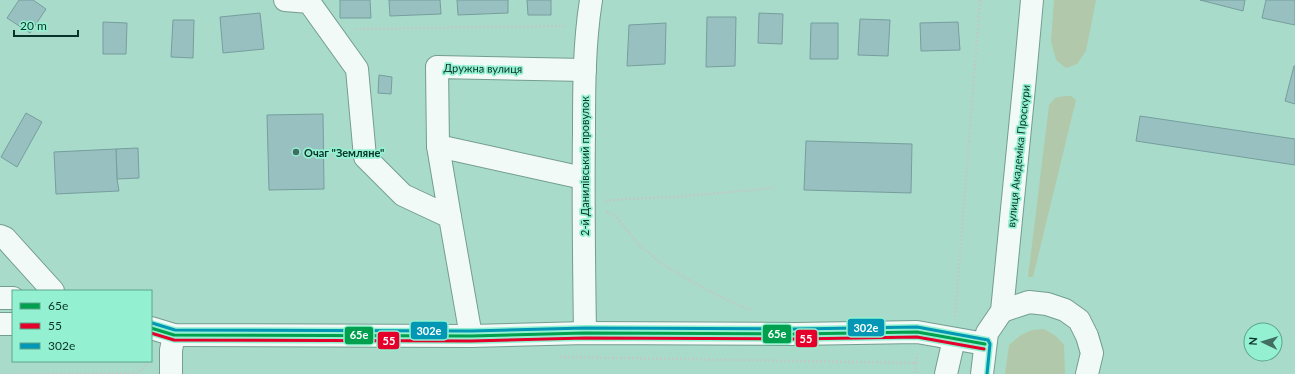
<svg xmlns="http://www.w3.org/2000/svg" width="1295" height="374" viewBox="0 0 1295 374" font-family="Lato,sans-serif">
  <rect width="100%" height="100%" fill="#a9dbca"/>
  <g fill="#b1c9aa">
    <path d="M1054 0H1096L1086 51 1077 64 1066 68 1056 60 1051 41Z"/>
    <path d="M1064 96H1071L1076 100 1033 277H1028L1049 105 1055 98Z"/>
    <path d="M1044 329 1056 336 1064 345 1065 374H1005L1009 345 1021 335 1032 330Z"/>
  </g>
  <g fill="#99c0c0" stroke="#759e9d">
    <path d="M19 0H33L46 9 30 33 7 18Z"/>
    <path d="M340 0H370L371 18H340Z"/>
    <path d="M389 0H440L441 14 390 16Z"/>
    <path d="M457 0H508V13L458 15Z"/>
    <path d="M527 0H551V15H528Z"/>
    <path d="M1200 0H1245L1243 11Z"/>
    <path d="M1266 0H1295V25L1262 18Z"/>
    <path d="M260 13 264 49 223 53 220 17Z"/>
    <path d="M759 13 783 14 782 44 758 43Z"/>
    <path d="M707 17H736L735 66 706 67Z"/>
    <path d="M860 19 890 20 888 56 858 55Z"/>
    <path d="M173 20H194L193 58 171 57Z"/>
    <path d="M103 22 127 23 126 54H103Z"/>
    <path d="M958 22 960 50 921 51 920 23Z"/>
    <path d="M666 23 665 64 627 66 629 25Z"/>
    <path d="M811 23H838V59H810Z"/>
    <path d="M1294 66H1295V104L1285 101Z"/>
    <path d="M379 75 392 77 391 94 378 93Z"/>
    <path d="M26 113 42 122 17 167 1 157Z"/>
    <path d="M323 114 324 189 269 190 267 115Z"/>
    <path d="M1140 116 1295 139V165L1136 141Z"/>
    <path d="M806 141 912 144 911 193 804 190Z"/>
    <path d="M138 148 139 178 117 179 116 149Z"/>
    <path d="M116 149 117 179 119 191 56 194 54 152Z"/>
  </g>
  <g fill="none" stroke-linecap="round" stroke-linejoin="round">
    <defs>
      <g id="minor">
        <path d="M285 0 309 2 357 69 365 157 403 195 450 217 471 336"/>
        <path d="M438 146 583 178"/>
        <path d="M450 217 438 146 437 67 585 70"/>
        <path d="M0 236 5 238 53 291"/>
        <path d="M0 298H13"/>
        <path d="M1002 311 1029 302 1047 304 1065 310 1079 320 1087 336 1092 353 1087 374"/>
        <path d="M0 324H13"/>
        <path d="M151 328 174 335 471 336 585 333 796 334 917 332 985 344"/>
        <path d="M585 333C584 267 583 200 584 133 584 89 584 44 591 0"/>
        <path d="M171 374V350L174 335"/>
        <path d="M946 374 954 339"/>
        <path d="M982 374 987 333 1002 311 1025 77 1032 0"/>
      </g>
    </defs>
    <use href="#minor" stroke="#749d90" stroke-width="24"/>
    <g stroke="#bccbc6" stroke-width="2.5" stroke-dasharray="2 2" stroke-linecap="butt">
      <path d="M355 29 566 26"/>
      <path d="M605 201 625 199 676 197 774 188"/>
      <path d="M606 212 616 216 637 243 662 264 691 281 720 297 753 311"/>
      <path d="M955 317 980 0"/>
      <path d="M560 357 916 363V374"/>
      <path d="M916 363 917 354"/>
      <path d="M0 374 139 373 149 361"/>
    </g>
    <use href="#minor" stroke="#f2faf7" stroke-width="22"/>
    <defs>
      <path id="bus-1" d="M151 328 174 335 471 336 585 333 796 334 917 332 985 344"/>
      <path id="bus-2" d="M151 333 174 340 471 341 585 338 796 339 917 337 984 349"/>
      <path id="bus-3" d="M152 323 175 330 471 331 585 328 796 329 917 327 988 340 990 344 987 374"/>
    </defs>
    <use href="#bus-1" stroke="#93f1d1" stroke-width="6"/>
    <use href="#bus-2" stroke="#93f1d1" stroke-width="6"/>
    <use href="#bus-3" stroke="#93f1d1" stroke-width="6"/>
    <use href="#bus-1" stroke="#00a04f" stroke-width="3"/>
    <use href="#bus-2" stroke="#e4002b" stroke-width="3"/>
    <use href="#bus-3" stroke="#0197b5" stroke-width="3"/>
  </g>
  <circle fill="#416e61" stroke="#93f1d1" stroke-width="1.5" cx="296" cy="152" r="4"/>
  <g text-anchor="middle" dominant-baseline="central" stroke-width="3.5" stroke-linejoin="round" paint-order="stroke">
    <g font-size="11" fill="#093328" stroke="#93f1d1">
      <text transform="translate(483 68) rotate(1)">Дружна вулиця</text>
      <text transform="translate(1018 156) rotate(-84)">вулиця Академіка Проскури</text>
      <text transform="translate(584 166) rotate(-90)">2-й Данилівський провулок</text>
    </g>
    <g font-size="11" font-weight="bold" fill="#093328" stroke="#93f1d1" text-anchor="start">
      <text x="304" y="152">Очаг "Земляне"</text>
    </g>
  </g>
  <g stroke="#93f1d1" stroke-width="1.5">
    <rect x="847" y="318" width="38" height="19" rx="4" fill="#0197b5"/>
    <rect x="410" y="321" width="38" height="19" rx="4" fill="#0197b5"/>
    <rect x="762" y="324" width="30" height="20" rx="4" fill="#00a04f"/>
    <rect x="344" y="326" width="30" height="19" rx="4" fill="#00a04f"/>
    <rect x="795" y="329" width="23" height="19" rx="4" fill="#e4002b"/>
    <rect x="377" y="331" width="23" height="19" rx="4" fill="#e4002b"/>
  </g>
  <g font-size="11" text-anchor="middle" font-weight="bold" fill="#fff">
    <text x="866" y="332">302е</text>
    <text x="429" y="335">302е</text>
    <text x="777" y="338">65е</text>
    <text x="359" y="339">65е</text>
    <text x="806" y="343">55</text>
    <text x="389" y="345">55</text>
  </g>
  <rect x="12" y="290" width="140" height="72" fill="#93f1d1" stroke="#5ca58d"/>
  <rect x="20" y="303" width="20" height="6" fill="#00a04f" stroke="#5ca58d"/>
  <text x="48" y="310" font-size="12" fill="#093328">65е</text>
  <rect x="20" y="323" width="20" height="6" fill="#e4002b" stroke="#5ca58d"/>
  <text x="48" y="330" font-size="12" fill="#093328">55</text>
  <rect x="20" y="343" width="20" height="6" fill="#0197b5" stroke="#5ca58d"/>
  <text x="48" y="350" font-size="12" fill="#093328">302е</text>
  <g transform="translate(1263 342) rotate(274)"><circle r="19" fill="#93f1d1" stroke="#5ca58d"/>
  <path d="M0-3L7 15L0 10L-7 15Z" fill="#416e61"/>
  <text y="-6" font-size="11" font-weight="bold" text-anchor="middle" fill="#093328">N</text>
  </g>
  <path d="M14 30v6h64v-6" fill="none" stroke="#093328" stroke-width="2"/>
  <text x="20" y="30" font-size="12" fill="#093328" stroke="#93f1d1" stroke-width="3" paint-order="stroke">20 m</text>
</svg>
